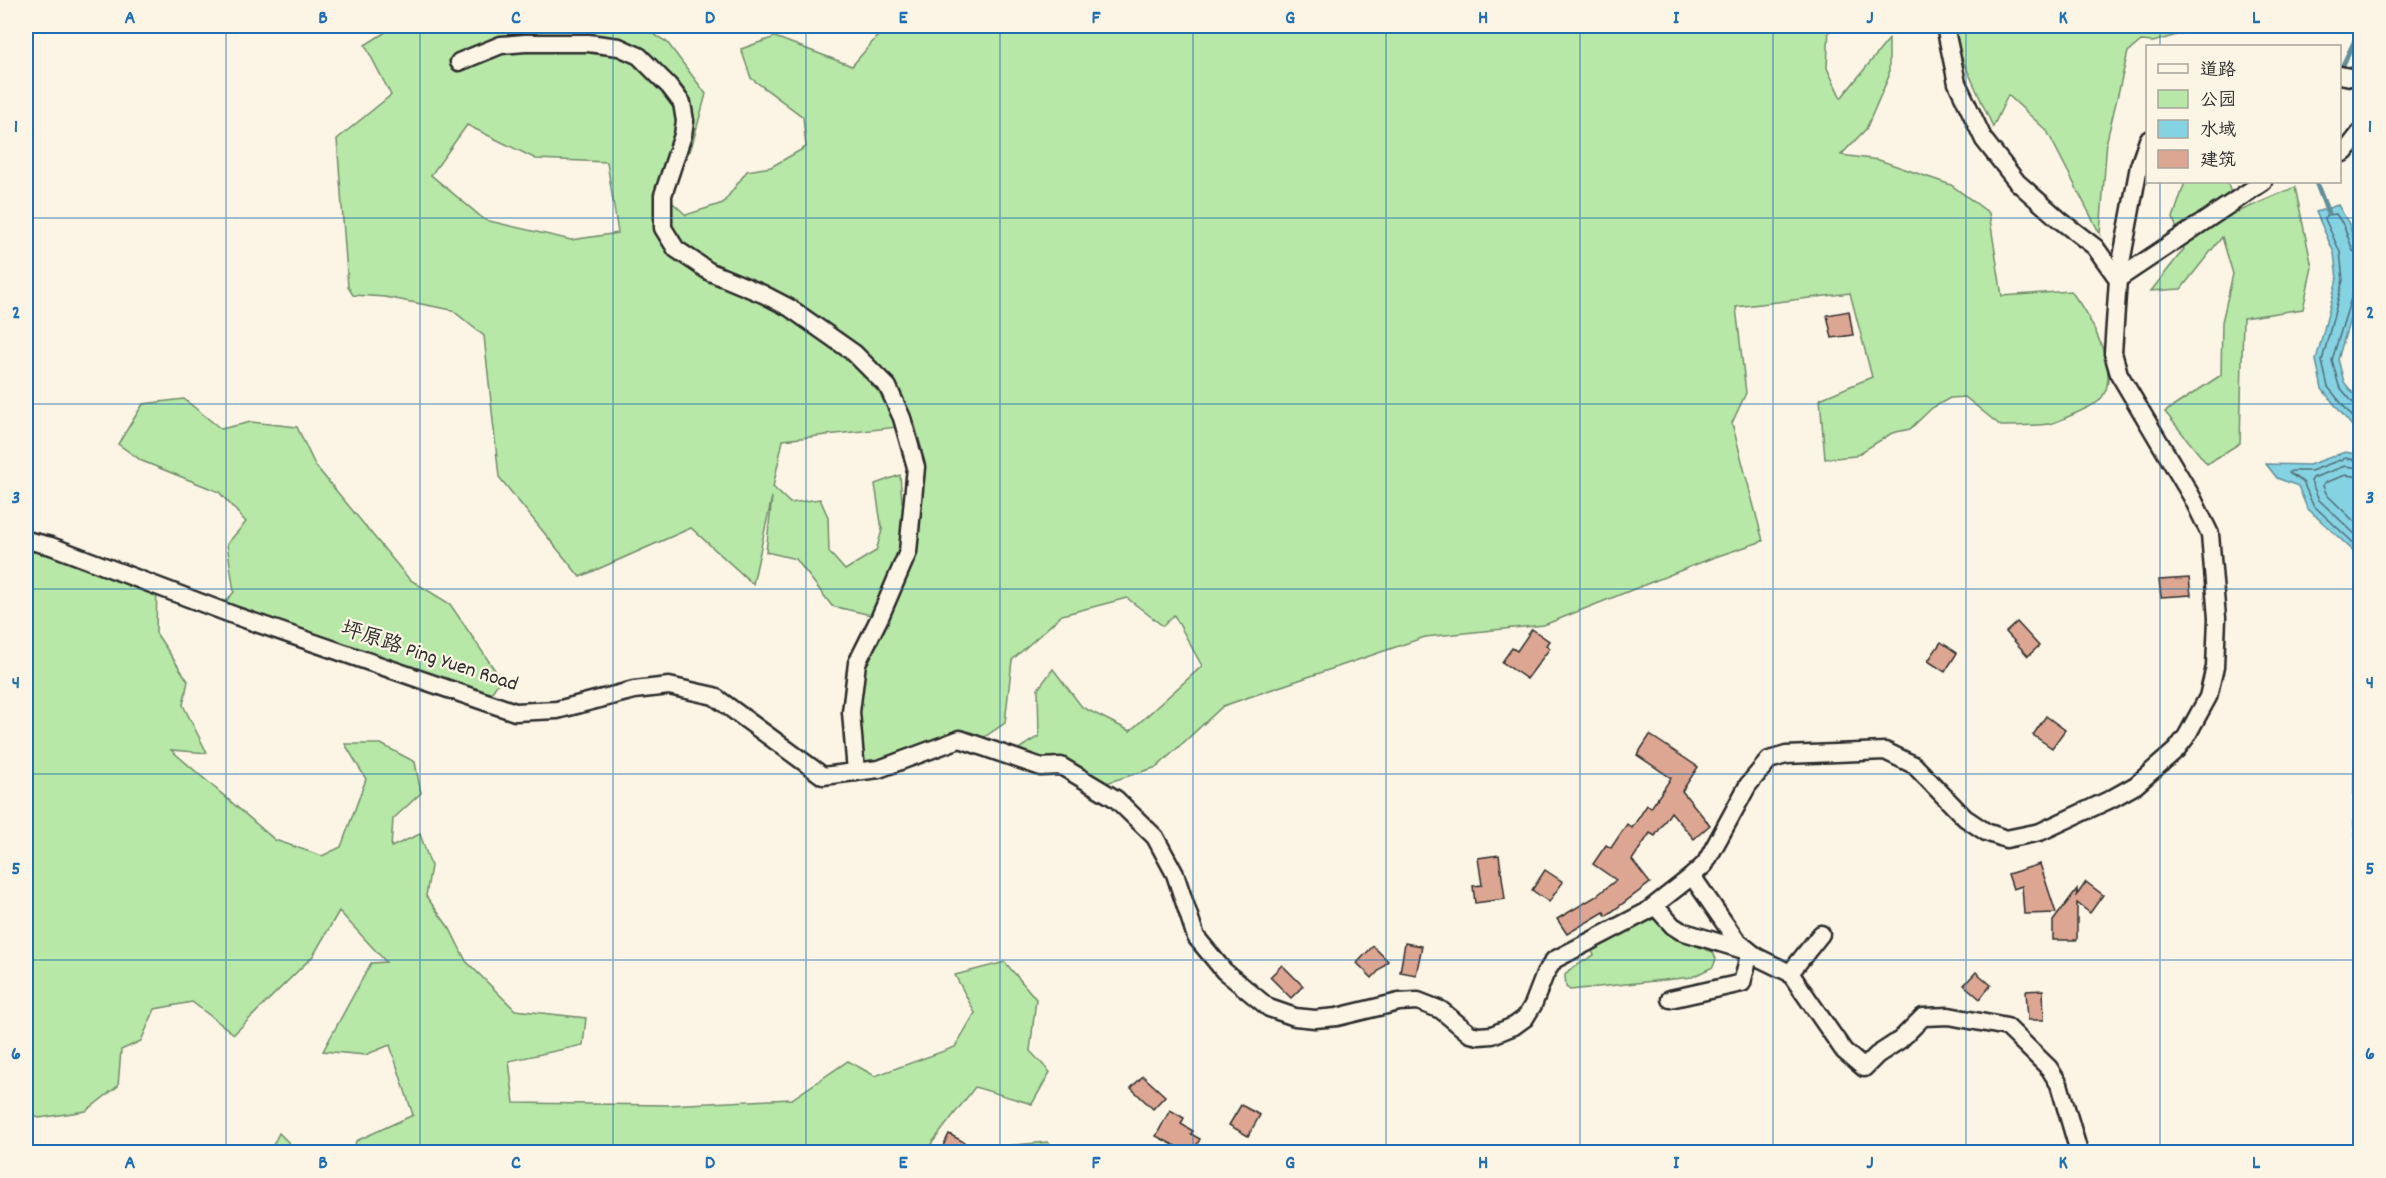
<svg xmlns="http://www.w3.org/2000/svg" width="2386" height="1178" viewBox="0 0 2386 1178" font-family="Dekko,'LXGW WenKai TC',sans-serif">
  <rect width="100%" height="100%" fill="#fcf5e5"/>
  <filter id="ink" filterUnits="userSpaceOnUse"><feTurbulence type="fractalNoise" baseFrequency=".0167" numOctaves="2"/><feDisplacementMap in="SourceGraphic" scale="12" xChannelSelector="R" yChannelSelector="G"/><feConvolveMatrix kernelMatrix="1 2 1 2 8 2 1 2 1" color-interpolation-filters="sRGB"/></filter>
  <g filter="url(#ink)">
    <g fill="#b7e8a8" stroke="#718a6a" stroke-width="1.5" fill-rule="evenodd">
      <path d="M395 26H640L667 42 706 94 691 149 663 194 686 215 723 203 747 171 771 167 806 147 803 117 751 78 741 49 775 37 852 66 881 32 868 26H1829L1827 68 1841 98 1889 39V76L1866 129 1841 155 1879 160 1951 185 1989 213 2002 296 2071 291C2088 314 2125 374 2099 401 2095 405 2059 421 2053 423 2038 427 2017 425 2001 426L1965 397 1950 398 1932 408 1910 429 1892 433 1855 456 1825 459 1820 399 1872 377 1850 293 1736 307 1746 393 1732 423 1763 541 1712 558 1544 625 1425 637 1223 706 1157 767 1103 784 1015 751 1039 736 1038 689 1053 669 1082 707 1130 731 1202 666 1174 615 1163 626 1127 598 1062 615 1012 660 1005 723 974 744 856 772 852 704 880 617 832 606 796 559 766 552 772 497 753 584 691 528 580 577 499 477 484 336 452 310 385 297 353 295 348 287 337 139 391 95 365 45ZM467 125 536 159 607 162 618 233 571 240 485 220 431 175ZM915 425 922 450 912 509 902 502 900 475 875 484 882 530 876 551 845 570 829 552 828 517 820 499 790 503 773 487 783 440Z"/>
      <path d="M1955 26H2207L2153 42 2141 41 2128 52 2107 140 2100 234 2047 131 2008 95 1993 127 1961 56Z"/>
      <path d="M2185 182H2227L2238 212 2295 187 2312 267 2303 309 2243 318 2240 443 2207 464 2165 412 2221 375 2222 322 2233 274 2222 237 2181 289 2151 291 2184 249 2173 218Z"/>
      <path d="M184 399 221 429 251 422 297 427 315 465 409 579 450 604 501 679 485 702 219 609 234 592 227 544 246 522 219 492 142 461 118 444 143 404Z"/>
      <path d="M26 503 29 507 30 541 157 586 156 633 188 681 183 705 207 753 171 750 275 840 322 856 341 847 366 779 345 744H381L415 762 421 793 393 819 391 847 420 834 431 866 426 896 450 929 466 961 515 1010 586 1018 583 1045 509 1061 514 1103 667 1105 792 1099 848 1061 875 1076 955 1047 975 1013 955 975 1005 962 1036 999 1030 1051 1050 1072 1032 1104 975 1087 925 1152H353L356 1141 413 1115 390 1045 365 1055 323 1051 371 963 386 962 339 911 313 956 234 1034 192 1002 155 1009 141 1041 121 1050 118 1086 86 1111 39 1118 26 1113Z"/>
      <path d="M2354 772 2360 776V872L2354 824Z"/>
      <path d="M1655 919 1675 938 1713 952 1716 959 1713 967 1692 977 1570 990 1566 987 1565 975 1569 970 1594 955 1591 949 1650 920Z"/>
      <path d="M279 1133 298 1152H276L273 1145Z"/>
      <path d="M1048 1142 1055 1152H1000L1005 1146Z"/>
    </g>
    <g fill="#85d2e3" stroke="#618f99" stroke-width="1.5">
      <path d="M2338 205 2349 224 2360 259V286L2338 359 2344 382 2360 402V436L2322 389 2316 360 2337 279 2334 253 2316 212Z"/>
      <path d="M2345 452 2360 455V557L2307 508 2298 486 2277 478 2266 464 2309 465Z"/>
    </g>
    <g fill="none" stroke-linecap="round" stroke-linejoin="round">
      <g stroke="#4f6e75" stroke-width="1.5">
        <path d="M2360 254 2353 251 2344 226 2336 214 2326 215 2325 219 2340 252 2343 280 2322 361 2328 387 2360 426"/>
        <path d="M2360 291H2356L2352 295 2332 360 2339 386 2354 404 2360 406"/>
        <path d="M2360 461 2345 458 2311 471H2291L2289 473 2303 482 2313 505 2360 549"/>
        <path d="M2360 468 2345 466 2313 478 2311 481 2319 500 2360 539"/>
        <path d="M2360 477 2346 475 2324 483 2323 486 2327 495 2360 527"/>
      </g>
      <g stroke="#618f99" stroke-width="5">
        <path d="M2340 71 2360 30"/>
        <path d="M2316 182 2328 213"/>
      </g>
    </g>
    <g fill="#dca693" stroke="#2b2b2b" stroke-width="1.5">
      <path d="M1849 311 1853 335 1832 338 1827 315Z"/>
      <path d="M2189 578 2191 595 2161 597 2159 580Z"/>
      <path d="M2017 622 2039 646 2028 656 2006 632Z"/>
      <path d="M1532 629 1549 641 1546 645 1550 648 1527 679 1502 662 1512 648 1517 651Z"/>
      <path d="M1941 642 1957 653 1945 672 1928 661Z"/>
      <path d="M2046 716 2065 730 2052 748 2033 735Z"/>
      <path d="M1650 735 1698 767 1682 791 1710 825 1694 839 1671 812 1655 836 1650 833 1632 860 1650 883 1606 916 1604 912 1567 934 1557 919 1595 897 1616 880 1593 864 1606 845 1611 848 1627 824 1632 828 1647 805 1651 808 1671 778 1637 755Z"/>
      <path d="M1499 855 1505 899 1475 903 1473 886 1482 885 1478 858Z"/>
      <path d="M2040 864 2056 913 2024 914 2022 886 2013 889 2008 874Z"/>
      <path d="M1545 870 1563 882 1549 902 1532 890Z"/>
      <path d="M2086 882 2103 895 2090 913 2077 903V940H2053V921L2077 889V895Z"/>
      <path d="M1405 943 1422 946 1416 975 1400 972Z"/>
      <path d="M1373 946 1388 961 1372 978 1357 963Z"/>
      <path d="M1282 965 1303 986 1291 998 1270 977Z"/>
      <path d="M1976 972 1991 985 1980 999 1964 985Z"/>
      <path d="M2043 990 2044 1020H2028L2026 991Z"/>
      <path d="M1143 1076 1165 1096 1153 1109 1131 1088Z"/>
      <path d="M1241 1105 1260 1115 1248 1136 1229 1125Z"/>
      <path d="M1170 1110 1184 1118 1181 1124 1193 1131 1191 1134 1200 1139 1193 1152H1187L1156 1136Z"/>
      <path d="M949 1134 964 1142 959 1152H940Z"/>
    </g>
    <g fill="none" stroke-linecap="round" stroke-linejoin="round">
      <defs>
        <g id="minor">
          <path d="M459 62 501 45 525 43H588L619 47 639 56 669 86 682 103 685 121 683 135 663 195V228L676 249 710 272 763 294 790 308 854 353 888 387 902 418 916 467 908 552 880 617 857 663 851 712 856 772"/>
          <path d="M2340 75 2360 79"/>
          <path d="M2340 154 2345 152 2360 133"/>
          <path d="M2118 279 2263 182"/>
          <path d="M2118 279 2139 166 2148 140"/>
          <path d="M26 540 51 546 236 616 515 712 557 710 634 690 669 686 714 696 823 776 879 769 960 739 1041 767 1061 766 1116 799 1155 837 1175 874 1196 937 1224 971 1269 1008 1295 1017 1315 1019 1337 1017 1399 1002 1418 1001 1441 1010 1470 1034 1479 1036 1492 1035 1514 1026 1525 1018 1533 1005 1545 974 1554 960 1646 912 1692 876 1705 864 1748 785 1769 760 1786 755 1885 751 1914 765 1965 818 1986 832 2006 839 2040 832 2111 799 2136 785 2176 750 2186 737 2208 697 2215 667 2217 618 2210 534 2192 497 2119 374 2113 353 2118 279 2095 247 2061 221 2017 182 1984 140 1957 83 1945 26"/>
          <path d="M1692 876 1737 941 1757 957 1790 973 1844 1051 1864 1068 1877 1055 1900 1040 1923 1017 1949 1016 2007 1027 2049 1068 2059 1084 2079 1152"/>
          <path d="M1655 906 1673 926 1681 931 1750 952 1742 983 1670 999"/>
          <path d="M1790 973 1821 934"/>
        </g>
      </defs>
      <use href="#minor" stroke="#2b2b2b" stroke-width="21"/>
      <use href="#minor" stroke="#fcf5e5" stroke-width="16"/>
    </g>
  </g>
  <path fill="none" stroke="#1f6fb2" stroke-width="1.5" stroke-opacity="0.55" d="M226 26V1152M420 26V1152M613 26V1152M806 26V1152M1000 26V1152M1193 26V1152M1386 26V1152M1580 26V1152M1773 26V1152M1966 26V1152M2160 26V46M2160 182V1152M26 218H2360M26 404H2360M26 589H2360M26 774H2360M26 960H2360"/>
  <g text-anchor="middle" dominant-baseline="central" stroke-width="4.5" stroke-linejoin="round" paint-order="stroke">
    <g font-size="21" fill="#2b2b2b" stroke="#fcf5e5">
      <text transform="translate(429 658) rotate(18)">坪原路 Ping Yuen Road</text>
    </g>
  </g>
  <rect width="2386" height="1178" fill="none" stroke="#fcf5e5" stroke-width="66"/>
  <rect x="2146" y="45" width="195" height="138" fill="#fcf5e5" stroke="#a8a49b" stroke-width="1.5"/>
  <rect x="2158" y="64" width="30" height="9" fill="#fcf5e5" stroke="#a8a49b" stroke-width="1.5"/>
  <text x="2200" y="75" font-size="18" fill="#2b2b2b">道路</text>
  <rect x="2158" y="90" width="30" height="18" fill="#b7e8a8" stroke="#a8a49b" stroke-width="1.5"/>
  <text x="2200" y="105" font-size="18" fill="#2b2b2b">公园</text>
  <rect x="2158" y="120" width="30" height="18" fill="#85d2e3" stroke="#a8a49b" stroke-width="1.5"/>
  <text x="2200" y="135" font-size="18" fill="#2b2b2b">水域</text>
  <rect x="2158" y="150" width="30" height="18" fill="#dca693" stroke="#a8a49b" stroke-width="1.5"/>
  <text x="2200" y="165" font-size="18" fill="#2b2b2b">建筑</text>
  <rect x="33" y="33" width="2320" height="1112" fill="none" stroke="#1f6fb2" stroke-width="2"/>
  <g font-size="20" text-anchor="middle" font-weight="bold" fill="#1f6fb2">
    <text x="130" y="23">A</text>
    <text x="323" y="23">B</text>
    <text x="516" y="23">C</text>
    <text x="710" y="23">D</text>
    <text x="903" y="23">E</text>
    <text x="1096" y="23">F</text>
    <text x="1290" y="23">G</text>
    <text x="1483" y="23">H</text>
    <text x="1676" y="23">I</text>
    <text x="1870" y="23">J</text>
    <text x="2063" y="23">K</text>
    <text x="2256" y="23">L</text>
    <text x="16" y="132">1</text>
    <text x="2370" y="132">1</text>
    <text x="16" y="318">2</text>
    <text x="2370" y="318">2</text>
    <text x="16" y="503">3</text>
    <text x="2370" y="503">3</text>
    <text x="16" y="688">4</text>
    <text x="2370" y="688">4</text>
    <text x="16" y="874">5</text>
    <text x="2370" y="874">5</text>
    <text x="16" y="1059">6</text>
    <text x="2370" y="1059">6</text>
    <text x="130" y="1168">A</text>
    <text x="323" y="1168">B</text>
    <text x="516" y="1168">C</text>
    <text x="710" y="1168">D</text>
    <text x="903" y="1168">E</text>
    <text x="1096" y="1168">F</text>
    <text x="1290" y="1168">G</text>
    <text x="1483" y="1168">H</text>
    <text x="1676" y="1168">I</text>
    <text x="1870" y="1168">J</text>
    <text x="2063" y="1168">K</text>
    <text x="2256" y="1168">L</text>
  </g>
</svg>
